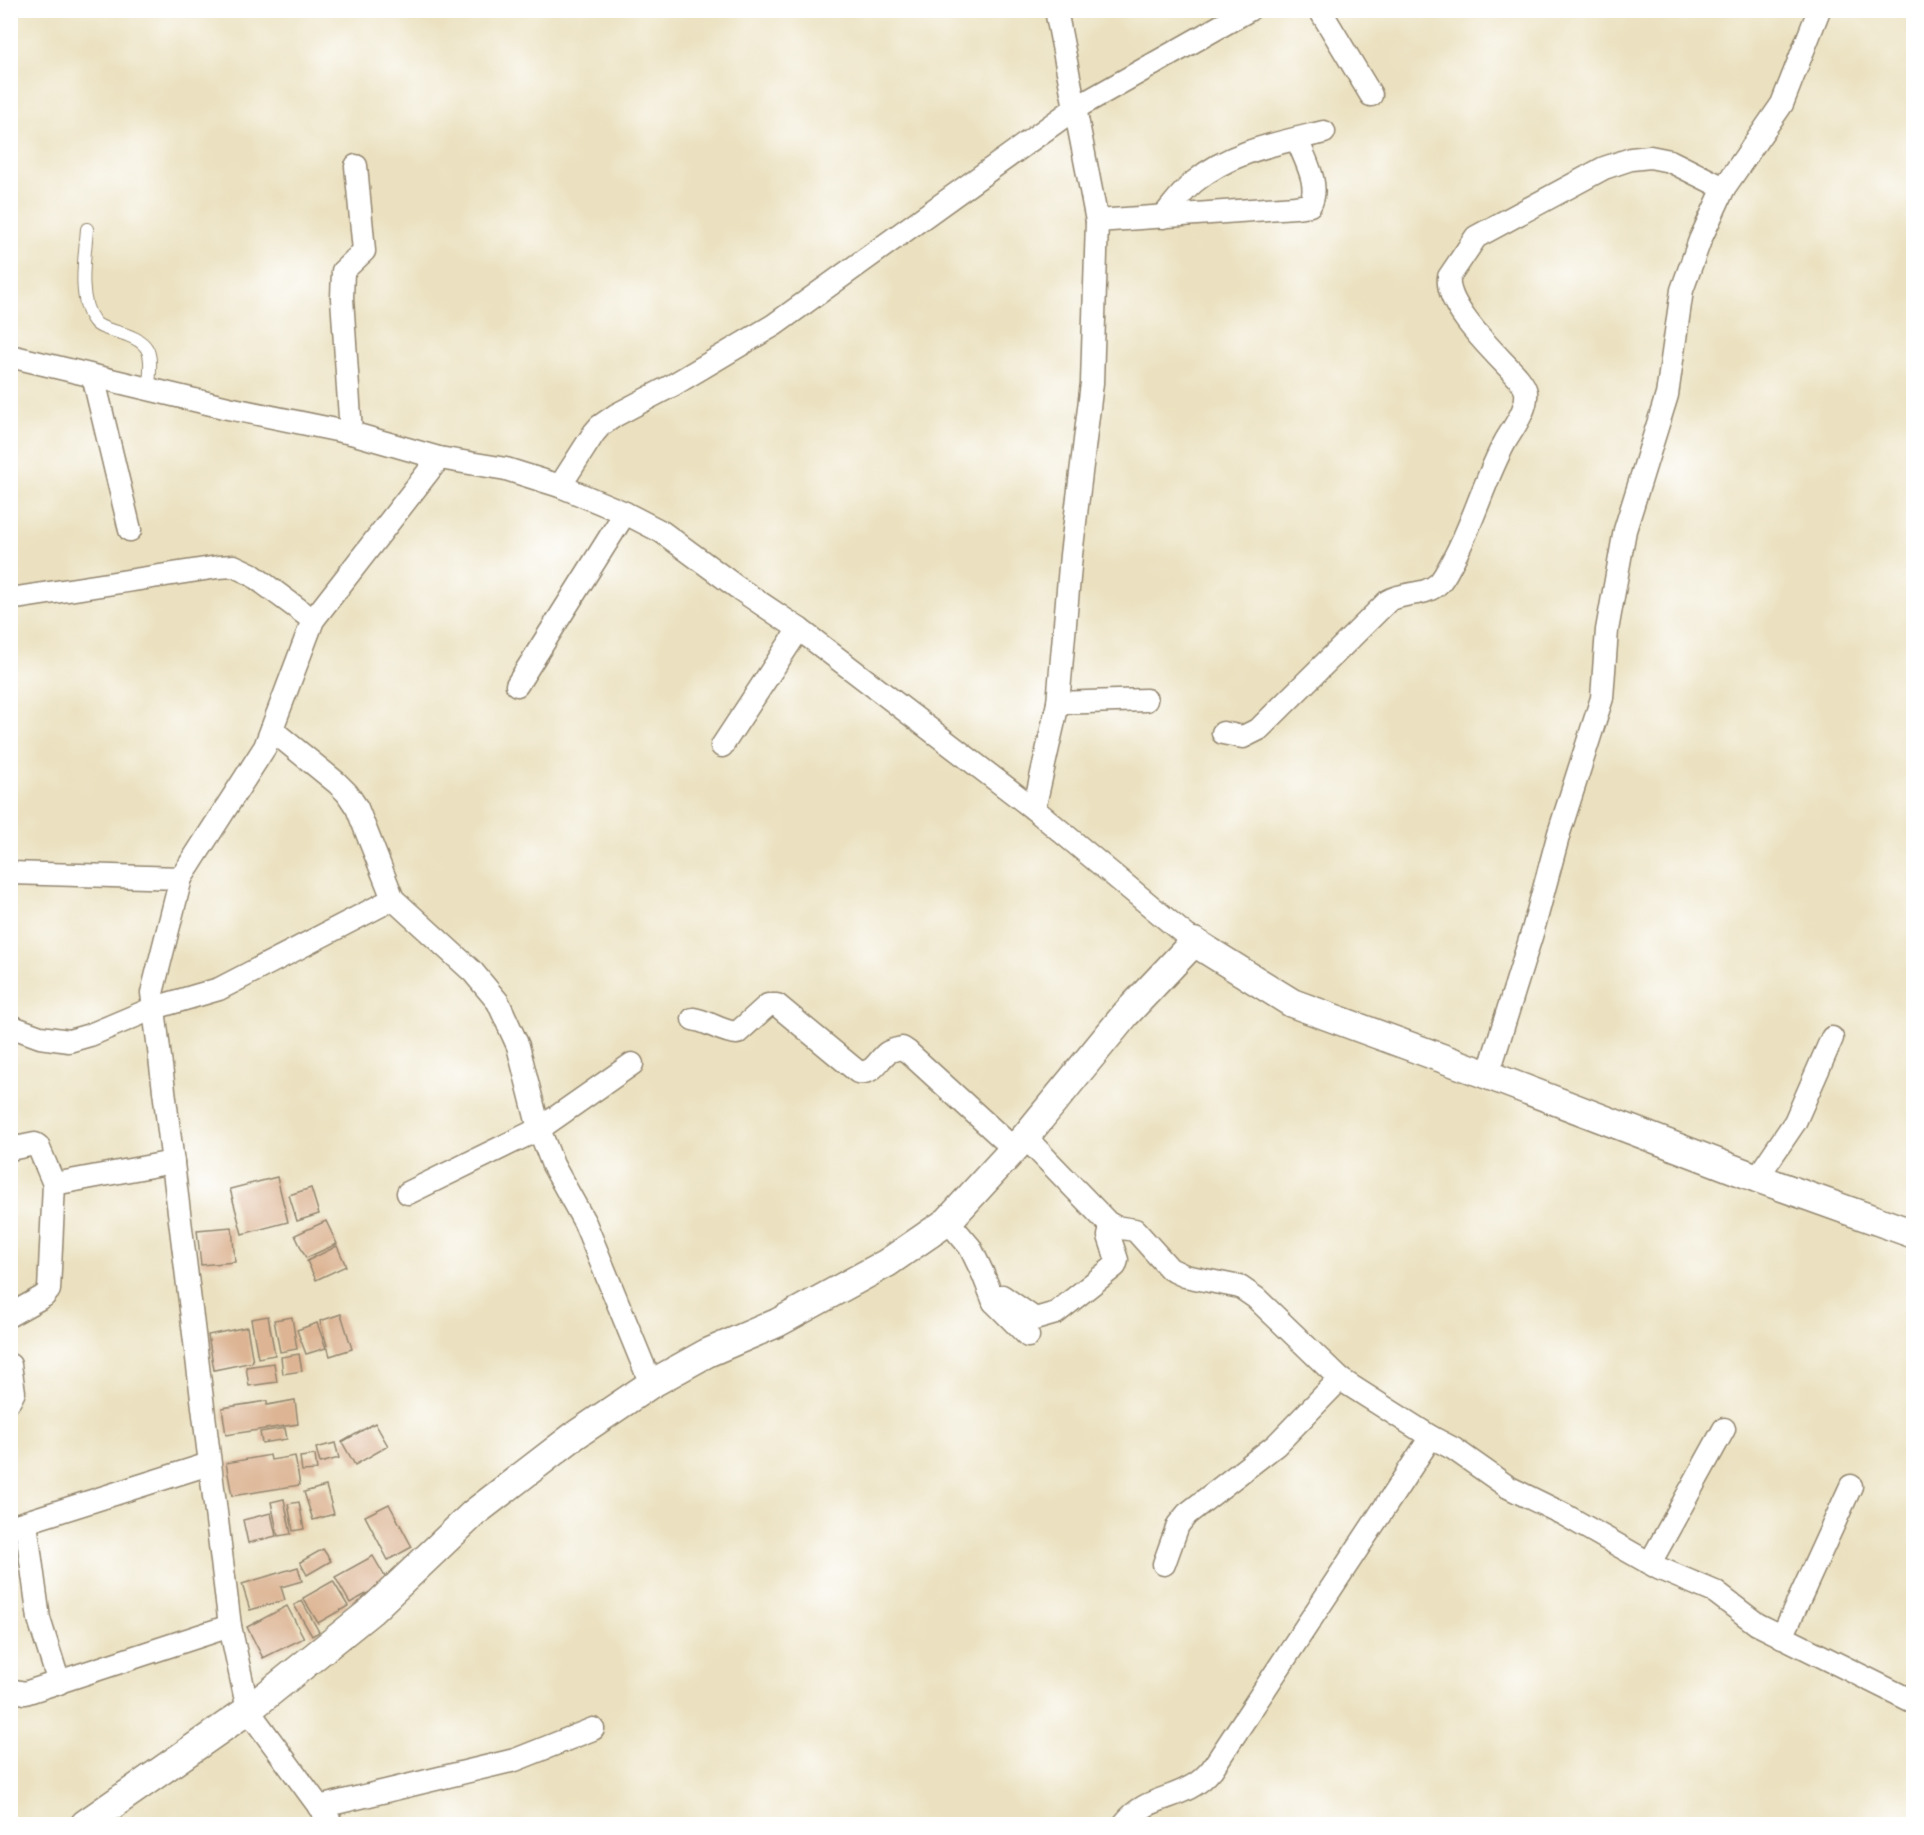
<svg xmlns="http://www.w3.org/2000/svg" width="1924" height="1835" viewBox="0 0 1924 1835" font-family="Vollkorn,serif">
  <rect width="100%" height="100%" fill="#fff"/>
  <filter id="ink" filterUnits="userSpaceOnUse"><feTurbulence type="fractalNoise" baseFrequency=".0167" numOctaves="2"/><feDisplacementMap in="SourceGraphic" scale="12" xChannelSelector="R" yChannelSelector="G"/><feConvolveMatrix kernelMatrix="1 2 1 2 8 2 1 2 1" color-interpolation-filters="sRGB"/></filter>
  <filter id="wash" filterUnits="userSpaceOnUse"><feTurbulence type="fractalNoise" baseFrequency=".008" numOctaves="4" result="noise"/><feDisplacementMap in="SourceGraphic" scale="24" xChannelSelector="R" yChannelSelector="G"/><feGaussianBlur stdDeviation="1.35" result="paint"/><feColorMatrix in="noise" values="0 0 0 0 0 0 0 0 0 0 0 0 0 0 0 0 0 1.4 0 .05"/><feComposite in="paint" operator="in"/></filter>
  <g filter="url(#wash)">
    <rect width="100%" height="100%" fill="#ebe1c0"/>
    <g id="blocks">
      <g fill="#ddb594">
        <path d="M277 1177 288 1222 242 1234 230 1189Z"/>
        <path d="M311 1188 319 1214 297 1221 289 1195Z"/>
        <path d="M326 1221 337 1244 306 1258 295 1235Z"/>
        <path d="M232 1227 235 1262 201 1265 197 1230Z"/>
        <path d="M337 1246 346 1266 316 1280 307 1261Z"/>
        <path d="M341 1314 352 1349 330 1356 320 1321Z"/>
        <path d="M268 1316 275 1355 258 1358 251 1319Z"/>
        <path d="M292 1317 297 1349 280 1352 274 1320Z"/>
        <path d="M317 1323 326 1348 306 1354 297 1330Z"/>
        <path d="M247 1327 253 1362 214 1370 208 1335Z"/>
        <path d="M299 1354 302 1371 283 1374 281 1357Z"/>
        <path d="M274 1363 277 1382 249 1386 246 1367Z"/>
        <path d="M295 1400 298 1424 226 1435 222 1408 267 1401V1405Z"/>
        <path d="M375 1423 388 1446 355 1465 342 1442Z"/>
        <path d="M285 1428 287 1439 262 1443 260 1432Z"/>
        <path d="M335 1443 339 1458 320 1463 316 1448Z"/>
        <path d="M270 1455 271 1460 295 1456 300 1485 232 1496 226 1463Z"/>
        <path d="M315 1455 317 1470 302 1471 300 1457Z"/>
        <path d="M326 1486 334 1514 313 1520 304 1492Z"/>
        <path d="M284 1499 291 1534 278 1536 271 1502Z"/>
        <path d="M299 1502 304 1529 293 1531 288 1504Z"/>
        <path d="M389 1504 412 1547 388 1560 365 1516Z"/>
        <path d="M271 1513 276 1536 248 1543 243 1520Z"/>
        <path d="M323 1549 331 1561 307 1575 300 1562Z"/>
        <path d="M373 1556 388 1582 350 1603 335 1577Z"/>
        <path d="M298 1567 302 1581 281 1587 285 1600 250 1610 242 1584Z"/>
        <path d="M333 1581 348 1606 318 1623 303 1598Z"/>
        <path d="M302 1601 319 1632 312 1636 294 1605Z"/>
        <path d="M287 1606 304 1638 263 1658 247 1627Z"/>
      </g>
    </g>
  </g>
  <g filter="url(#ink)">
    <use href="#blocks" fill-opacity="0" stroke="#93866f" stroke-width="1.5"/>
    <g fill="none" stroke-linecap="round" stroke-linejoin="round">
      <defs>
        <path id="service" d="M87 229C85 256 77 299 94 321 98 327 107 329 114 331 155 342 151 352 149 389"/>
        <g id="minor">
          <path d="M1320 10 1371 95"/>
          <path d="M1163 217C1173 205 1182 192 1194 182 1231 151 1279 143 1324 132"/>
          <path d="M1097 221 1295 207 1310 205C1321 185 1304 158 1297 139"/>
          <path d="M10 356 228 408 351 433 439 458 506 469 560 486 625 513 662 532 738 588 799 629 1034 809 1194 942"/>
          <path d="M93 376 130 530"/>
          <path d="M351 433 342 298 343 271 364 251 356 166"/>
          <path d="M560 486 594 433 600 426 616 415 673 385 774 325 1074 109 1249 10"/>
          <path d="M10 599 218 567 234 566 251 574 313 620"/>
          <path d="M517 685 625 513"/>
          <path d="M1058 703 1146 700"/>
          <path d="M272 730 337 783 347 793 357 808 393 899 473 972 498 1002 518 1046 539 1129 553 1165 585 1223 651 1384"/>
          <path d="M1223 733 1243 737 1259 729 1388 601C1404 591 1425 597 1439 583 1445 577 1449 567 1453 560 1474 522 1484 480 1505 442 1513 428 1528 409 1526 392 1524 383 1514 373 1507 366 1489 347 1445 304 1449 277L1476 237 1604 168 1631 159 1650 157 1670 161 1724 188"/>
          <path d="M722 746 799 629"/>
          <path d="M1034 809 1058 703 1071 555 1092 383 1097 221 1056 10"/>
          <path d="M10 873 181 878"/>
          <path d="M693 1019C708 1021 721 1032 737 1033L768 1005H777L858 1072C874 1074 877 1061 887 1053 891 1050 897 1049 902 1048L908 1052 1014 1149"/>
          <path d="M10 1026 40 1037 69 1041 90 1035 154 1008 219 989 393 899"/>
          <path d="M1488 1075 1533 930 1559 833 1602 698 1607 630 1625 530 1667 395 1682 290 1700 240 1724 188 1782 104 1819 10"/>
          <path d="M1025 1137 1107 1222 1115 1227 1135 1230 1170 1269 1185 1276 1240 1287 1256 1298 1340 1379 1276 1445 1187 1514 1178 1525 1164 1564"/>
          <path d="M10 1149 35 1144 38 1146 54 1184"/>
          <path d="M1757 1178 1795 1122 1832 1038"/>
          <path d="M408 1193 539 1129 632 1064"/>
          <path d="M948 1221 970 1247 983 1274 994 1302 1028 1336"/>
          <path d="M994 1302 1002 1296 1035 1319 1056 1313 1115 1266 1117 1260 1109 1236 1112 1225"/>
          <path d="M10 1315 44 1296 49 1290 54 1184 173 1162"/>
          <path d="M10 1365 14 1392 10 1400"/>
          <path d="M1340 1379 1431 1437 1454 1449 1508 1487 1563 1514 1658 1568 1715 1592 1757 1624 1914 1702"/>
          <path d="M26 1523 39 1619 59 1683"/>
          <path d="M10 1527 209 1464"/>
          <path d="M1650 1563 1724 1429"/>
          <path d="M1782 1637 1851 1486"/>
          <path d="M10 1690 25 1693 230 1626"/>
          <path d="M319 1807 515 1760 593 1729"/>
          <path d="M332 1824 248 1710 230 1626 152 993 181 878 265 747 313 620 439 458"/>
          <path d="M1124 1824C1144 1798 1169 1801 1194 1785 1201 1781 1207 1775 1212 1769L1431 1437"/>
        </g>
        <path id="tertiary" d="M85 1824 248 1710 371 1611 474 1513 574 1436 651 1384 707 1353 777 1323 887 1263 948 1221 1025 1137 1125 1015 1194 942 1292 1003 1488 1075 1757 1178 1914 1234"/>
      </defs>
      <use href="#service" stroke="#93866f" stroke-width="14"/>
      <use href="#minor" stroke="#93866f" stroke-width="25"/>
      <use href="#tertiary" stroke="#93866f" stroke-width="31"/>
      <use href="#service" stroke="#fff" stroke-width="12"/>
      <use href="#minor" stroke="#fff" stroke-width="22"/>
      <use href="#tertiary" stroke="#fff" stroke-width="28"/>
    </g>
  </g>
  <rect width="1924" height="1835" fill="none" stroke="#fff" stroke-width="36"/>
</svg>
